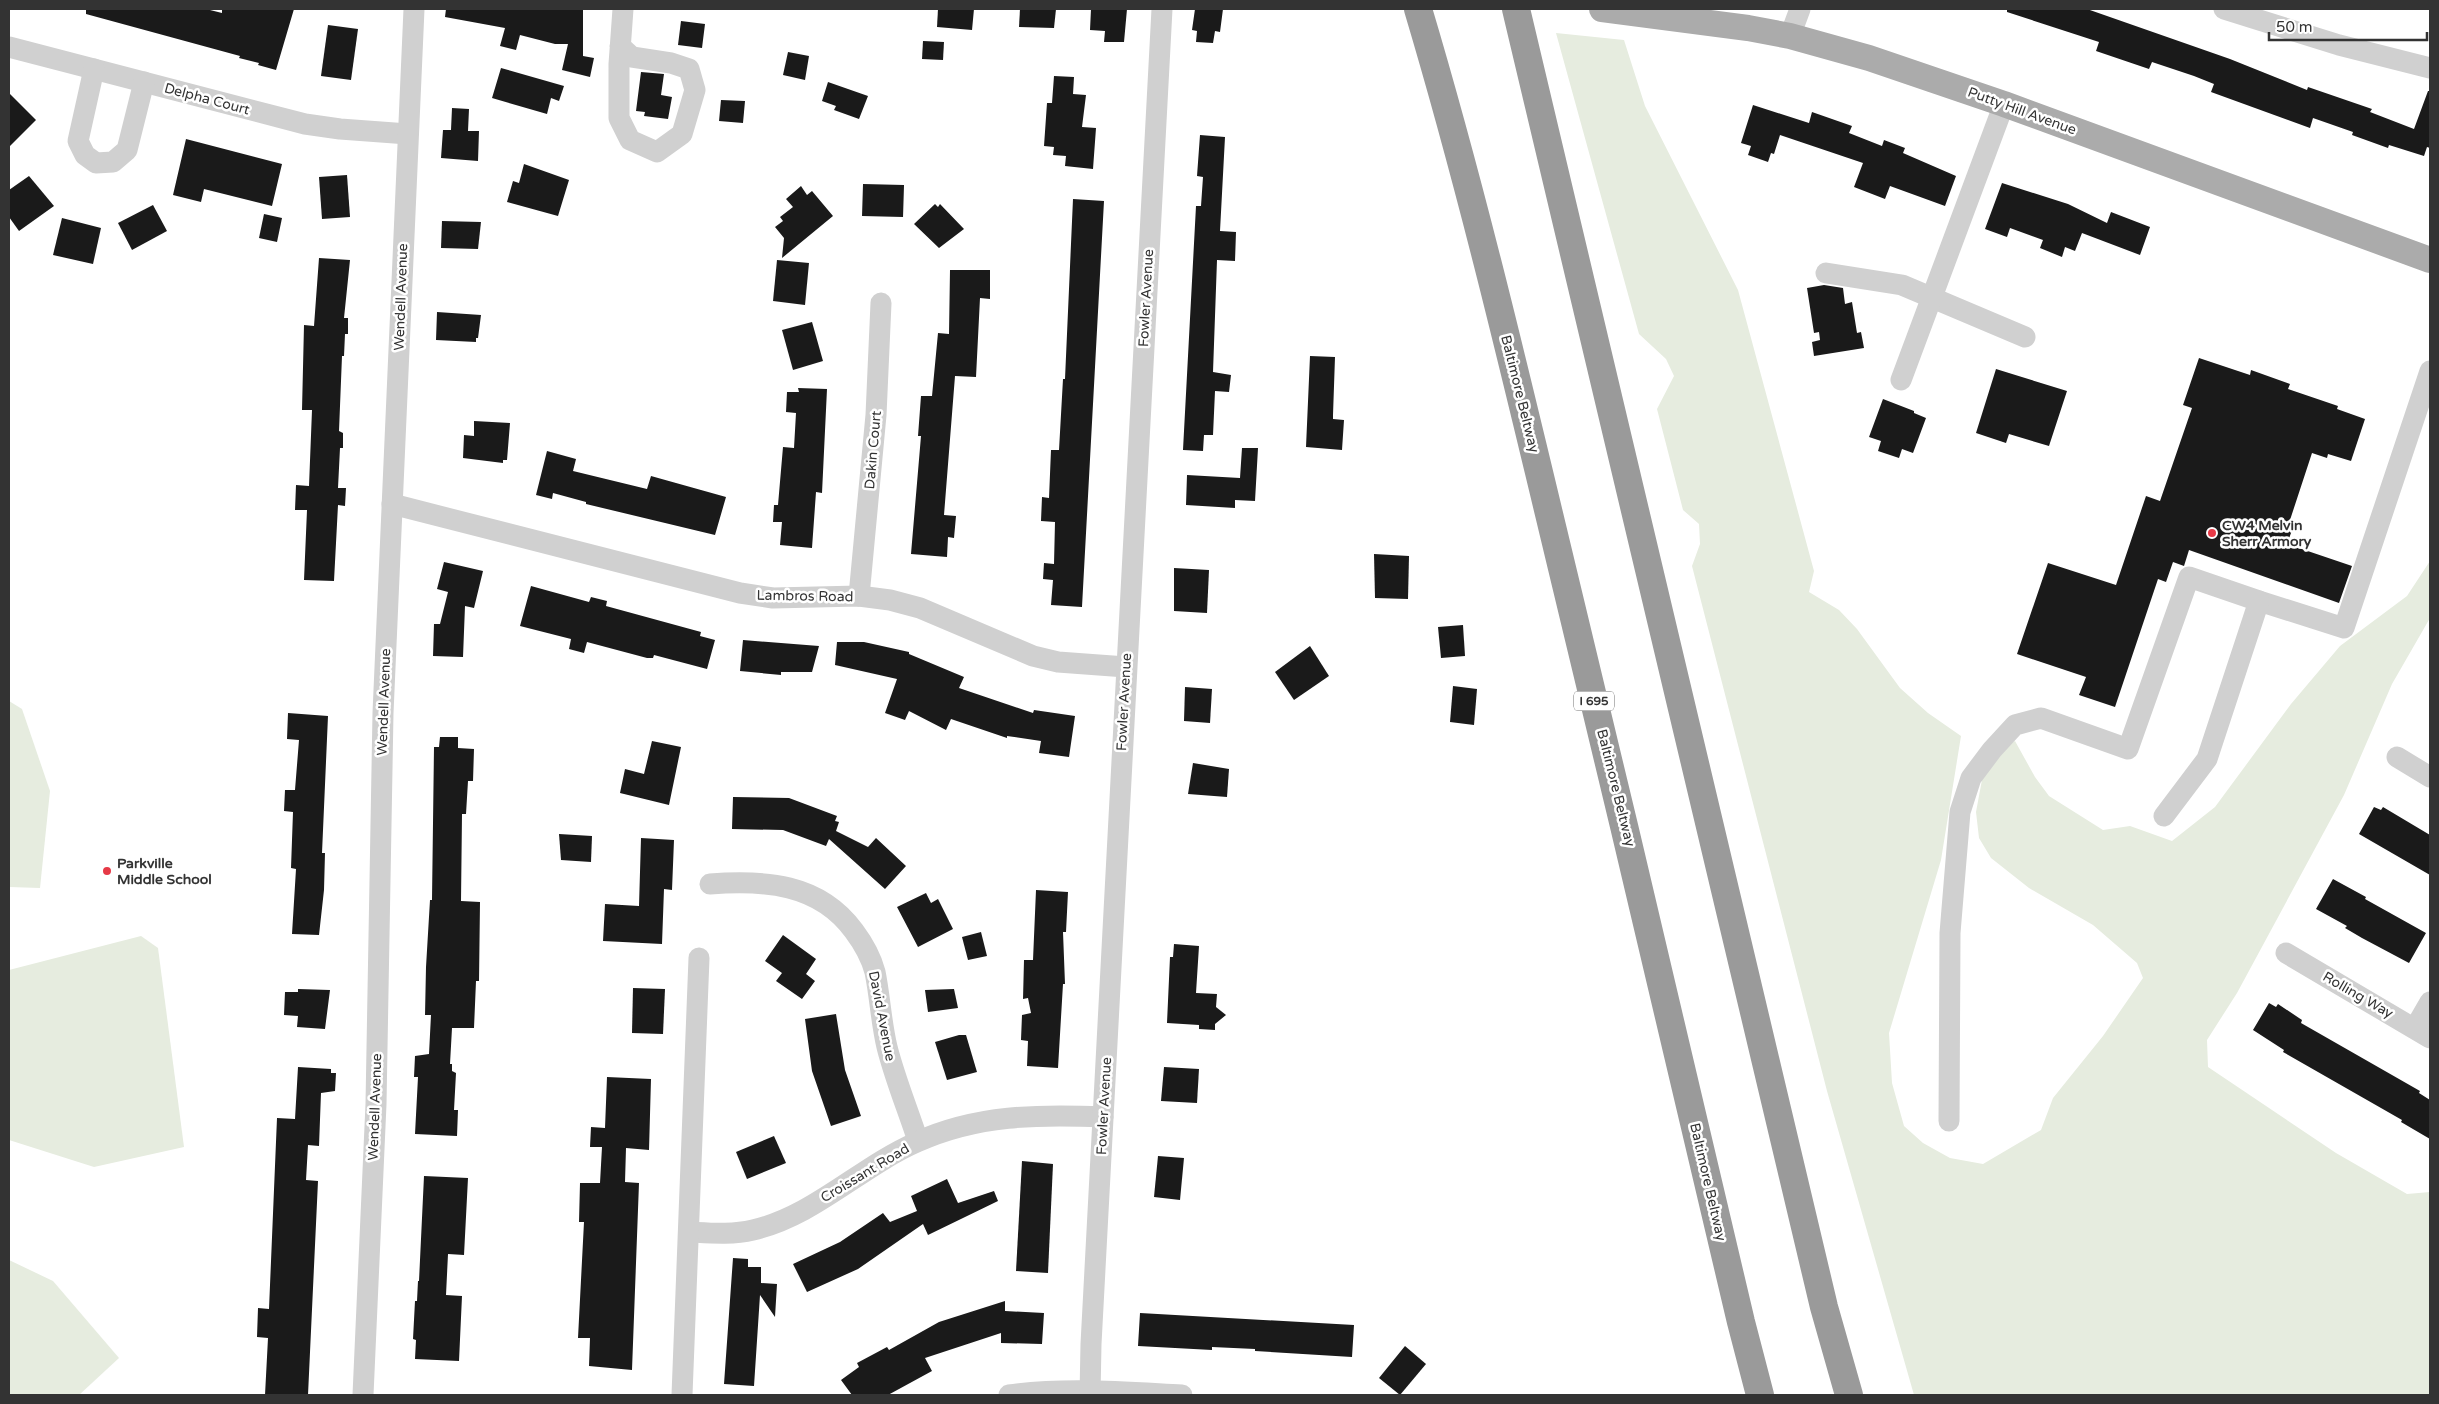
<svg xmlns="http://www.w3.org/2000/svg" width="2439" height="1404" viewBox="0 0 2439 1404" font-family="'Varela Round',sans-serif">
  <rect width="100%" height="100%" fill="#fff"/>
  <g fill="#e6ecdf">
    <path d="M1556 33 1624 40 1645 106 1738 290 1814 571 1809 592 1839 610 1857 629 1900 688 1928 713 1961 736 1941 860 1889 1033 1892 1083 1904 1126 1923 1143 1950 1158 1983 1164 2041 1130 2053 1098 2103 1036 2143 978 2137 963 2093 925 2029 888 1991 858 1979 838 1976 812 1984 769 2008 745 2015 741 2035 777 2049 796 2103 830 2130 826 2172 841 2215 807 2291 704 2340 646 2407 596 2430 561V618L2392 684 2344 795 2237 993 2207 1040 2208 1067 2336 1153 2407 1194 2430 1192V1395H1914L1827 1091 1692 566 1700 544 1699 524 1683 510 1657 409 1674 376 1666 359 1639 334Z"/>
    <path d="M9 701 22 709 50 791 40 888 9 887Z"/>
    <path d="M141 936 158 948 184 1147 94 1167 9 1140V970Z"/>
    <path d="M9 1260 53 1281 119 1358 79 1395H9Z"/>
  </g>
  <g fill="#1a1a1a">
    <path d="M86 9H206L222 13V9H294L276 70 258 65 259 63 239 58 240 56 86 14Z"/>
    <path d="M446 9H583V56L594 58 590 77 562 70 568 44H555L520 35 516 50 500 46 505 28 445 17Z"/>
    <path d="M938 9H974L972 30 937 27Z"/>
    <path d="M1020 9H1056L1054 28 1019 27Z"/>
    <path d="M1091 9H1127L1124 42H1104L1105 31 1090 30Z"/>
    <path d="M1195 9H1223L1220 32 1215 31 1213 43 1196 42 1197 31 1192 30Z"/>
    <path d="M2007 9H2087L2230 59 2307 90 2308 87 2372 109 2370 112 2414 129 2428 91H2430V148L2427 147 2424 156 2389 145 2388 148 2352 135 2353 132 2313 118 2310 128 2211 92 2214 84 2194 76 2152 62 2149 69 2096 51 2099 42 2007 12Z"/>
    <path d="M681 21 705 24 702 48 678 45Z"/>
    <path d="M328 25 358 29 351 80 321 76Z"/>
    <path d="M923 41 944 42 943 60 922 59Z"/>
    <path d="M788 52 809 56 805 80 783 75Z"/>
    <path d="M501 68 564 86 559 101 551 98 547 114 492 98Z"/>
    <path d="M641 72 664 74 661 95 672 97 668 119 644 116 645 112 636 111Z"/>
    <path d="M1054 76 1074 77 1073 94 1086 95 1082 127 1096 128 1093 169 1065 166 1066 156 1053 155 1054 147 1044 146 1047 103H1052Z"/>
    <path d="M828 82 868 96 859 119 834 110 836 106 822 101Z"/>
    <path d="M9 93 36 120 9 147Z"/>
    <path d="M721 100 745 101 743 123 719 121Z"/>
    <path d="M1753 105 1809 123 1812 112 1852 126 1849 133 1882 146 1884 140 1905 148 1903 153 1956 176 1945 206 1890 186 1885 199 1854 187 1863 163 1780 135 1774 154 1771 153 1768 162 1748 155 1751 146 1741 143Z"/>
    <path d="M452 108 469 109 468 131H479L478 161 441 158 443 130H451Z"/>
    <path d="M1200 135 1225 137 1220 231 1236 232 1235 261 1217 260 1213 372 1231 375 1229 392 1215 391 1213 435H1204L1203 451 1183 450 1196 206H1201L1203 177 1197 176Z"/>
    <path d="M186 139 282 164 272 206 204 189 201 202 173 195Z"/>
    <path d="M524 164 569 180 558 216 507 202 513 181 519 183Z"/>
    <path d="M347 175 350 217 322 219 319 177Z"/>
    <path d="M29 176 54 206 19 231 9 217V190Z"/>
    <path d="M2002 183 2068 204 2107 223 2111 212 2150 227 2140 255 2082 233 2075 251 2065 247 2062 257 2040 248 2043 240 2010 228 2007 237 1985 229Z"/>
    <path d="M863 184 904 185 903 217 862 216Z"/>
    <path d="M801 186 807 195 812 191 833 216 782 258 784 238 775 227 783 221 780 217 793 207 786 199Z"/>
    <path d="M1073 199 1104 201 1082 607 1051 605 1053 580 1043 579 1044 563 1054 564 1055 522 1041 521 1042 497 1049 498 1051 450H1059L1063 379H1065Z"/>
    <path d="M935 204 938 207 940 204 964 229 939 248 914 224Z"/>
    <path d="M153 205 167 231 132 250 118 223Z"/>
    <path d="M264 214 282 218 277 242 259 238Z"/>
    <path d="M62 218 101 228 93 264 53 255Z"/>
    <path d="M442 221 481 222 478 249 441 248Z"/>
    <path d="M319 258 350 260 344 318H348V334H345L344 356H342L339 431 343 433V448H340L338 488H346L345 506 338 505 334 581 304 580 307 510H295L296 485 309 486 312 410H302L304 325 314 326Z"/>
    <path d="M777 260 809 263 805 305 773 301Z"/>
    <path d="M950 270H990V299L980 298 976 377 955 376 944 515 956 516 954 538 948 537 947 557 911 554 921 436H918L921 396H932L938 333 949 334Z"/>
    <path d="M1824 285 1843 288 1845 304 1852 302 1857 333 1861 332 1864 348 1814 356 1812 342 1820 340 1819 332 1814 333 1807 288Z"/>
    <path d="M437 312 481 315 478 338H476V342L436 340Z"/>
    <path d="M812 322 823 361 793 370 782 330Z"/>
    <path d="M1310 356 1335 357 1333 415V419L1344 420 1342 450 1306 447Z"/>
    <path d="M2199 358 2250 375 2251 370 2290 384 2288 389 2338 406 2337 409 2365 419 2351 461 2328 454 2327 458 2312 453 2290 520 2295 522 2287 544 2352 566 2339 603 2189 550 2184 566 2173 562 2166 582 2158 579 2115 707 2079 695 2086 677 2017 654 2048 563 2116 585 2146 496 2160 501 2192 408 2183 405Z"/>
    <path d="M1996 369 2067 391 2049 446 2009 434 2006 443 1976 433Z"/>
    <path d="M798 388 827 389 822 493 816 492 812 548 780 545 782 522H773L774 505H778L783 447 794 448 796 413 786 412 787 392H799Z"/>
    <path d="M1883 399 1914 411V413L1926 418 1913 453 1902 449 1899 458 1878 451 1881 441 1869 437Z"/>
    <path d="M474 421 510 423 507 460H503V463L463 458 464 435 474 436Z"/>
    <path d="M1242 448H1258L1255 501 1235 500V508L1186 505 1187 475 1240 478Z"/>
    <path d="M547 451 576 459 573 471 647 489 651 476 726 497 715 535 586 504V502L553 493 552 499 536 495Z"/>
    <path d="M1374 554 1409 556 1408 599 1375 598Z"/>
    <path d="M444 562 483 571 474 608 465 606 463 657 433 656 434 624H440L448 592 437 589Z"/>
    <path d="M1174 568 1209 570 1207 613 1174 611Z"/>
    <path d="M531 586 589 602 591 597 607 601 606 606 701 632 700 636 715 640 707 669 654 655 653 658H647L587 642 584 653 569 649 571 639 520 626Z"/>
    <path d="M1463 625 1465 656 1441 658 1438 627Z"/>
    <path d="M743 640 819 646 812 672H781V675L740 671Z"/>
    <path d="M837 642H864L909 652V654L964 677 959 688 1033 713 1034 710 1075 716 1069 757 1039 753 1041 741 1007 736V738L951 719 946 730 909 711 905 720 885 713 897 679 835 665Z"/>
    <path d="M1310 646 1329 676 1294 700 1275 672Z"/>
    <path d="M1453 686 1477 689 1474 725 1450 722Z"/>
    <path d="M1185 687 1212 689 1210 723 1184 721Z"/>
    <path d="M288 713 328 716 322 853H325L324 890 319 935 292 934 296 869 291 868 293 812 284 811 285 790H295L299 740 287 739Z"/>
    <path d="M440 737H458V748L474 749 473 781H468L466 814H462L461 901 480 902 479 981H476L474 1028H452L450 1064H452V1071L456 1073 454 1110H458L457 1136 415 1134 418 1077H414L415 1056 429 1054 431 1015H425L426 967 430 900H432L434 747H439Z"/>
    <path d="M652 741 681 747 669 805 620 793 625 769 644 774Z"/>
    <path d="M1193 763 1229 769 1227 797 1188 794Z"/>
    <path d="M733 797 789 798 837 816 835 821 839 822 836 831 868 847 876 838 906 866 885 889 829 839 826 846 783 830 732 829Z"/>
    <path d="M2374 807 2381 810 2383 807 2430 835V875L2359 834Z"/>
    <path d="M559 834 592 836 591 862 561 860Z"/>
    <path d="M641 838 674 840 672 890 664 889 662 944 603 941 605 904 639 906Z"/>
    <path d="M2333 879 2366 897 2365 899 2426 933 2409 963 2362 938 2345 928 2347 926 2316 909Z"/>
    <path d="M1036 890 1068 892 1066 932H1063L1065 984H1063L1058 1068 1027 1066 1028 1041 1021 1040 1022 1015 1031 1013 1028 998 1023 999 1024 960H1033Z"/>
    <path d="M926 893 931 903 938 899 953 929 918 947 897 907Z"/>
    <path d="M981 932 987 956 968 960 962 937Z"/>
    <path d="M783 935 816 959 806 974 815 981 802 999 776 981 782 973 765 961Z"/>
    <path d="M1174 944 1199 946 1196 993 1217 994 1216 1007 1226 1015 1215 1024V1030L1199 1029V1025L1167 1023 1170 957H1173Z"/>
    <path d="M633 988 665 989 663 1034 632 1033Z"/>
    <path d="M298 989 330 990 325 1029 297 1027 298 1016 284 1015 285 992H298Z"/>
    <path d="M954 989 958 1008 928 1012 925 990Z"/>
    <path d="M2269 1003 2276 1007 2278 1004 2302 1020 2301 1023 2420 1091 2419 1093 2430 1100V1139L2401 1122 2402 1120 2283 1052 2284 1050 2253 1030Z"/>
    <path d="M836 1014 845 1070 861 1116 831 1126 812 1071 805 1019Z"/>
    <path d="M959 1035H966L977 1072 947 1080 935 1042Z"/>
    <path d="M298 1067 331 1069V1073H336L335 1091 321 1093 319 1146 308 1145 306 1180 318 1181 308 1395H265L268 1338 257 1337 258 1308 269 1309 277 1118 295 1119Z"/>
    <path d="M1164 1067 1199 1069 1197 1103 1161 1101Z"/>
    <path d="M607 1077 651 1079 649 1150 626 1148 625 1182 639 1183 632 1370 589 1366 590 1338H578L584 1222H579L580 1183H600L602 1147H590L591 1127 605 1128Z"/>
    <path d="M774 1136 786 1163 747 1179 736 1152Z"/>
    <path d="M1158 1156 1184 1158 1180 1200 1154 1197Z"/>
    <path d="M1022 1161 1053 1164 1048 1273 1016 1271Z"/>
    <path d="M424 1176 468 1178 464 1255 448 1254 446 1295 462 1296 459 1361 415 1359 416 1340 413 1339 415 1301H417L418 1281H419Z"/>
    <path d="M947 1179 958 1203 994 1191 998 1201 928 1235 923 1224 858 1269 807 1292 793 1264 840 1242 883 1213 890 1222 917 1211 911 1196Z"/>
    <path d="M733 1258 748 1259V1267H761V1283L777 1284 775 1317 760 1295 754 1386 724 1384Z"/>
    <path d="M1005 1301V1311L1044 1313 1042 1344 1001 1343V1333L925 1358 932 1371 888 1395H852L841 1380 859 1367 857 1363 887 1347 889 1350 939 1322Z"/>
    <path d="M1140 1313 1354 1325 1352 1357 1255 1351V1349L1212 1347V1350L1138 1346Z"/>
    <path d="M1405 1346 1426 1364 1400 1395 1379 1378Z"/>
  </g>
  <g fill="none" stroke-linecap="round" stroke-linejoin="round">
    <g stroke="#d0d0d0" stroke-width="21">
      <path d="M2224 9 2339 45 2430 68"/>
      <path d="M1790 36 1800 9"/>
      <path d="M620 46 632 57 671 63 689 69 695 90 682 134 657 152 630 140 619 118V64L623 9"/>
      <path d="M9 47 305 124 340 129 408 134"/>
      <path d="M94 69 78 141 85 155 96 163 113 162 127 150 144 82"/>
      <path d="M1826 273 1902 285 2025 337"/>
      <path d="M1901 380 2004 104"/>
      <path d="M392 504 740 593 773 598 859 596 890 600 920 608 1033 656 1058 662 1126 667"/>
      <path d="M859 596 876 415 881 303"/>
      <path d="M2397 757 2430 777"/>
      <path d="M2164 816 2207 759 2259 601 2344 628 2430 371"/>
      <path d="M710 884C764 880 819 883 854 931 863 943 871 957 875 972 880 996 881 1022 887 1047 895 1079 908 1110 918 1141"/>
      <path d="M2286 953 2430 1038"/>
      <path d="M2415 1028 2430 1002"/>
      <path d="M1949 1121 1950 933 1960 812 1971 778 1992 750 2015 725 2041 718 2128 749 2189 577 2259 601"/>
      <path d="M689 1232C710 1233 732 1235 753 1230 814 1216 860 1167 917 1142 976 1115 1039 1114 1103 1117"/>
      <path d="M363 1395 376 1104 383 713 414 9"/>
      <path d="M682 1395 699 958"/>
      <path d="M1009 1395C1066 1387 1124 1392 1182 1395"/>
      <path d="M1090 1395 1091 1344 1162 9"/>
    </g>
    <path stroke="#ababab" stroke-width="26" d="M1602 9 1748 28 1790 36 1869 58 2004 104 2430 260"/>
    <g stroke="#9a9a9a" stroke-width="28">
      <path d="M1418 9C1473 193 1517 381 1562 568 1623 819 1682 1071 1741 1322L1760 1395"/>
      <path d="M1516 9 1824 1307 1849 1395"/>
    </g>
  </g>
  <g fill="#e63946" stroke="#fff" stroke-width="2">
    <circle cx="2212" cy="533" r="5"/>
    <circle cx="107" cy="871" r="5"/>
  </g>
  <g text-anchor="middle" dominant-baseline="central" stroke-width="5" stroke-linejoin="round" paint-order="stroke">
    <rect fill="#fff" stroke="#707070" stroke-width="1" x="1574" y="691.5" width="40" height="19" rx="4"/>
    <g font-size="12" font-weight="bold" fill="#333">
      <text x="1594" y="701">I 695</text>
    </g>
    <g font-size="14" fill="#333" stroke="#fff">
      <text transform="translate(207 99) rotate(15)">Delpha Court</text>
      <text transform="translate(2022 111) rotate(20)">Putty Hill Avenue</text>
      <text transform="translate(401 297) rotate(-88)">Wendell Avenue</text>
      <text transform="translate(1146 298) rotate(-87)">Fowler Avenue</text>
      <text transform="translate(1520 394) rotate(76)">Baltimore Beltway</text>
      <text transform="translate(873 450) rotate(-85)">Dakin Court</text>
      <text transform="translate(805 596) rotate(1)">Lambros Road</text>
      <text transform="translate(384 702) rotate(-88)">Wendell Avenue</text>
      <text transform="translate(1124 702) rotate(-87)">Fowler Avenue</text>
      <text transform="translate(1616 788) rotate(76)">Baltimore Beltway</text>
      <text transform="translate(2358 995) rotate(30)">Rolling Way</text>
      <text transform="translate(882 1016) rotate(79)">David Avenue</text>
      <text transform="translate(1104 1106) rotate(-87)">Fowler Avenue</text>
      <text transform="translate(375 1107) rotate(-88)">Wendell Avenue</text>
      <text transform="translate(865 1173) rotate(-31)">Croissant Road</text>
      <text transform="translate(1708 1182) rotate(77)">Baltimore Beltway</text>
    </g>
    <g font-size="14" font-weight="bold" fill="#333" stroke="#fff" text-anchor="start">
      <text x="2222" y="525">CW4 Melvin<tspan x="2222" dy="16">Sherr Armory</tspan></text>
      <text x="117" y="863">Parkville<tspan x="117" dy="16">Middle School</tspan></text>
    </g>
  </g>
  <rect width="2439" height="1404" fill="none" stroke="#333333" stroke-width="20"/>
  <path d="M2269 32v8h158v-8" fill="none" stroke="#333333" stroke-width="2.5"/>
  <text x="2276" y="32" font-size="15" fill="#333333" stroke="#ffffff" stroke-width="4" paint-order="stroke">50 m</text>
</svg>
